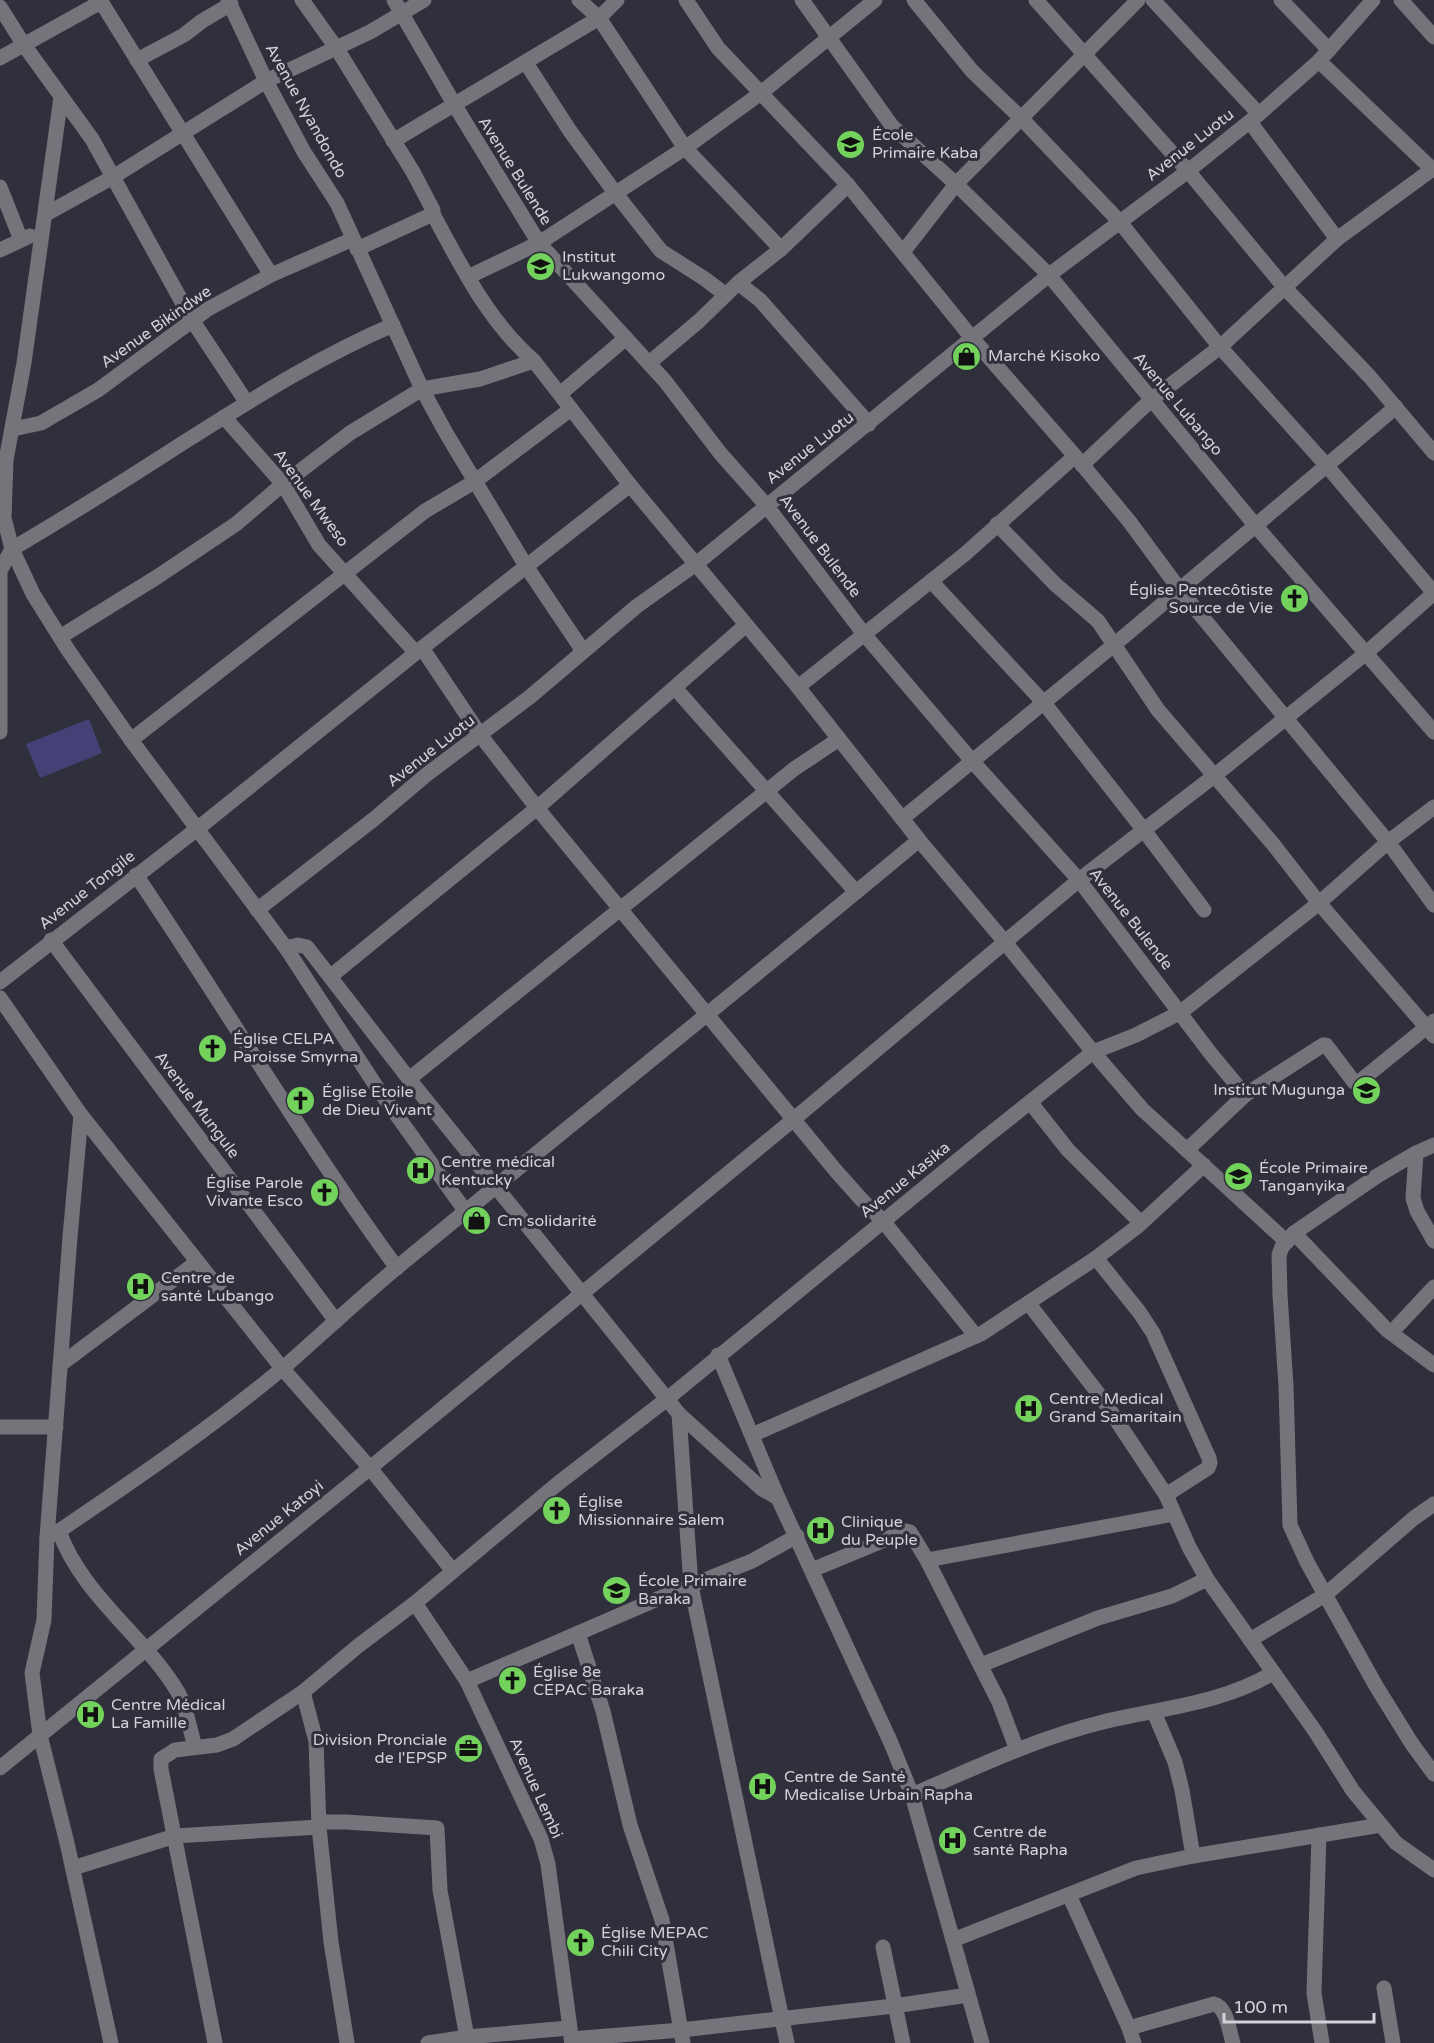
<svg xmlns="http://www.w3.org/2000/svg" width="1434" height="2043" viewBox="0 0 1434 2043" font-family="'Varela Round',sans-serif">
  <rect width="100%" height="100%" fill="#30303c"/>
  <path fill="#444176" d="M89 719 102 753 40 778 26 744Z"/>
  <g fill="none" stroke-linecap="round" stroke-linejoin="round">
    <g stroke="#74747a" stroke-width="15">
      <path d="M100 0 271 275"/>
      <path d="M228 0 266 81 304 152 337 203 422 389 446 433 526 566 583 651"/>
      <path d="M302 0 337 49 413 172 433 210V214C461 266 488 321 534 361L630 485 798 687 919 840 1004 941 1093 1052 1142 1109 1287 1242"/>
      <path d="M394 0 454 104 539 243 665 381 720 453 766 505 864 634 973 762 1079 880 1211 1054 1245 1095"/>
      <path d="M579 0 599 18 685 148 781 249"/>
      <path d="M686 0 718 48 848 185 972 338 1075 456 1129 521 1180 590 1388 842 1434 905"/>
      <path d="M802 0 892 126 956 184 1049 275 1255 525 1434 732"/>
      <path d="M914 0 972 71 1022 119 1119 221 1220 347 1327 466 1434 593"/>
      <path d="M1036 0 1188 171 1285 288 1370 377 1434 453"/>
      <path d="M1153 0 1259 114"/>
      <path d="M1281 0 1329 50"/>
      <path d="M1401 0 1434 37"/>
      <path d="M0 7 24 45 92 139 192 320 247 403"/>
      <path d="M0 58 101 2"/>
      <path d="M137 60 184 35 202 21 231 4"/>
      <path d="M1319 61 1433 170"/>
      <path d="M526 63 570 131 616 194 661 251 705 279 726 295"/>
      <path d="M1250 122 1337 239"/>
      <path d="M393 141 599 18 617 0"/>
      <path d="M0 187 21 240"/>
      <path d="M46 214 113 177 266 81 370 32 424 0"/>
      <path d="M357 249 433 214"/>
      <path d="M0 250 30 236"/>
      <path d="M903 252 956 184 1138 0"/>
      <path d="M468 277 539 243 685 148 761 93 875 0"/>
      <path d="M738 283 760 300 869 424"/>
      <path d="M393 325C320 356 253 399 186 441 129 478 71 514 12 549L33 594 68 650 131 740 286 948 378 1089 466 1212"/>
      <path d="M649 363 699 321 738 283 781 249 848 185"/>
      <path d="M560 394 626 338"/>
      <path d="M224 417 283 484 319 545 416 653"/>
      <path d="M13 429 41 423 98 390 208 309 271 275 353 239"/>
      <path d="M1082 465 1151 400 1220 347 1337 239 1434 168"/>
      <path d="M997 524 1055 584 1098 621 1158 710 1273 844 1319 903 1434 1036"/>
      <path d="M931 581 1044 703 1143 829 1204 910"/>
      <path d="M60 637 157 577 236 524 283 484 350 433 422 389 480 379 534 361"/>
      <path d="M422 648 481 736 537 808 836 1171 861 1199 883 1221 976 1336"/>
      <path d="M798 687 965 554 1075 456"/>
      <path d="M675 688 856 892"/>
      <path d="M0 732V571L12 549 4 518 6 460 24 363 61 97"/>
      <path d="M131 740 425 511 474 482 571 409"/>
      <path d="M903 818 1115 644 1396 407"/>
      <path d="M136 875C224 1005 304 1141 397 1268"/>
      <path d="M257 910 374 819 426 775 531 696 637 606 696 564 1049 275 1188 171 1259 114 1319 61 1373 0"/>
      <path d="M51 940 336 1321"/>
      <path d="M286 948 298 945 307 947 409 1079 679 1414 762 1489 778 1498"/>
      <path d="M331 976 537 808 746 625"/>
      <path d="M0 982 197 829 422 648 630 485"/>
      <path d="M0 998 81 1115 282 1368 370 1468 453 1571"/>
      <path d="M409 1079 794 769 839 739"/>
      <path d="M1030 1102 1068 1150 1141 1223"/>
      <path d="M81 1115 70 1237 47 1537 44 1620 32 1673 40 1735 67 1843 111 2043"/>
      <path d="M1434 1145 1416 1153 1377 1176 1294 1233 1282 1247 1279 1255 1280 1295 1286 1386 1290 1525 1307 1562 1376 1686 1412 1744 1434 1774"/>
      <path d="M1187 1150 1245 1095 1323 1045H1326L1354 1082H1359L1434 1021"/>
      <path d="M1416 1153 1413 1198 1417 1211 1434 1241"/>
      <path d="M1294 1233 1387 1330 1434 1365"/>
      <path d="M1096 1258 1140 1313 1153 1333 1209 1458 1210 1463 1208 1468 1166 1495"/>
      <path d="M1029 1304 1101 1397 1166 1495 1189 1547 1207 1579 1315 1731 1353 1791 1396 1843 1434 1870"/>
      <path d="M1391 1333 1434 1287"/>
      <path d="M718 1355 778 1498 891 1743 912 1795 982 2043"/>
      <path d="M60 1365 197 1262"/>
      <path d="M679 1414 691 1586 787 2043"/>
      <path d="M0 1427H56"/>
      <path d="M752 1435 981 1334 1096 1258 1138 1226 1204 1165"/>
      <path d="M59 1531C82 1596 146 1637 179 1694 187 1709 190 1731 195 1747"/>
      <path d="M47 1537 59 1531C136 1479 212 1427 283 1368 322 1334 360 1298 400 1265 573 1123 747 983 919 840"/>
      <path d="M927 1560 1174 1514"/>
      <path d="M812 1570 906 1531 910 1532 927 1560 999 1702 1017 1750"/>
      <path d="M415 1603 467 1681 541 1839 548 1864 572 2043"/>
      <path d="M578 1633 603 1711 630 1825 662 1920 683 2043"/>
      <path d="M1250 1640 1325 1595 1414 1518 1434 1504"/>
      <path d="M981 1665 1098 1618 1172 1596 1207 1579"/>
      <path d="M467 1681 655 1600 752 1561 797 1536"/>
      <path d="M303 1692 316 1741 319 1827 331 1942 347 2043"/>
      <path d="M1154 1712 1175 1762 1182 1790 1193 1856"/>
      <path d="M0 1768 370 1468 794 1119 1079 880 1214 776 1365 654 1434 593"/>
      <path d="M912 1795C974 1768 1037 1738 1103 1722 1161 1708 1221 1704 1273 1673"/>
      <path d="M319 1822H346L437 1828 440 1890 468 2043"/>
      <path d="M1319 1835 1314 1993 1322 2043"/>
      <path d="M73 1868 175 1836 319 1827"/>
      <path d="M1069 1895 1129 2028 1134 2043"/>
      <path d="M953 1940 1136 1868 1193 1856 1381 1825"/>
      <path d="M883 1947 903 2043"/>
      <path d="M1384 1988 1393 2043"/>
      <path d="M1129 2028 1214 2004C1227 2007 1229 2031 1233 2043"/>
      <path d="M571 2039 681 2030 894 2006 968 1995"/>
      <path d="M215 2043 161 1769V1759L175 1750 217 1745 233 1739 303 1692 358 1646 415 1603 556 1485 667 1399 986 1137 1093 1052 1136 1035 1181 1012 1319 903 1388 842 1434 807"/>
      <path d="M428 2043 467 2037 569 2028"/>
    </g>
  </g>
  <defs>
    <symbol id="school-disc" viewBox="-11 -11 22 22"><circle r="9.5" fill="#73d25c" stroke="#30303c"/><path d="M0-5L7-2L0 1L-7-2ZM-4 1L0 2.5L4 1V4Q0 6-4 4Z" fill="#111"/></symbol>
    <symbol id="shop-disc" viewBox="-11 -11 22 22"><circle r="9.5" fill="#73d25c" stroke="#30303c"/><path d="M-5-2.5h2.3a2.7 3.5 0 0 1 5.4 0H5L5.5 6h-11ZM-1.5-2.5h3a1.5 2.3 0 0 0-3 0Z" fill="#111"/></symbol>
    <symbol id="church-disc" viewBox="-11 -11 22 22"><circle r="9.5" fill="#73d25c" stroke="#30303c"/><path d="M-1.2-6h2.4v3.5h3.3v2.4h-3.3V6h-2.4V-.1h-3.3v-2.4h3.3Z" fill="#111"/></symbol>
    <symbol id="hospital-disc" viewBox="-11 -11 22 22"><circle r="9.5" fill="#73d25c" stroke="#30303c"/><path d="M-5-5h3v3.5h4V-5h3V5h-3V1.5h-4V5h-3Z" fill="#111"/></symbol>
    <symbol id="office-disc" viewBox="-11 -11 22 22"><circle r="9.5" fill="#73d25c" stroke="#30303c"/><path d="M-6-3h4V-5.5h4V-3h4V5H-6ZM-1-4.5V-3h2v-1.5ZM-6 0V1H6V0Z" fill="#111"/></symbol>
  </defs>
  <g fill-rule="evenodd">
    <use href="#school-disc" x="834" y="128" width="33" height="33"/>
    <use href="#school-disc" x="524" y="250" width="33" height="33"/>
    <use href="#shop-disc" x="950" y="340" width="33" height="33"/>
    <use href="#church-disc" x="1278" y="582" width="33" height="33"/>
    <use href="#church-disc" x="196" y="1032" width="33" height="33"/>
    <use href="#school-disc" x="1350" y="1074" width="33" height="33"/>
    <use href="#church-disc" x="284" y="1084" width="33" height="33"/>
    <use href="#hospital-disc" x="404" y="1154" width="33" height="33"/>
    <use href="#school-disc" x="1222" y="1160" width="33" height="33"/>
    <use href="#church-disc" x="308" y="1176" width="33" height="33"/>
    <use href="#shop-disc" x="460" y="1204" width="33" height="33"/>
    <use href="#hospital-disc" x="124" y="1270" width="33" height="33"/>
    <use href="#hospital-disc" x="1012" y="1392" width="33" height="33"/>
    <use href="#church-disc" x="540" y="1494" width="33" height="33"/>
    <use href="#hospital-disc" x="804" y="1514" width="33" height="33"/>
    <use href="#school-disc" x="600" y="1574" width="33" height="33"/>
    <use href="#church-disc" x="496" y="1664" width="33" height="33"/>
    <use href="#hospital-disc" x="74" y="1698" width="33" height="33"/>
    <use href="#office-disc" x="452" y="1732" width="33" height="33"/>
    <use href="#hospital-disc" x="746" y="1770" width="33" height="33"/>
    <use href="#hospital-disc" x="936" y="1824" width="33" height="33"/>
    <use href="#church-disc" x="564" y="1926" width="33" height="33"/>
  </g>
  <g text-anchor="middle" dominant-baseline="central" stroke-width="6" stroke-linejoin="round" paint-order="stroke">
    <g font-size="16" fill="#d2d2da" stroke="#30303c">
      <text transform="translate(306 111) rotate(61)">Avenue Nyandondo</text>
      <text transform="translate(1190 145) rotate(-38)">Avenue Luotu</text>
      <text transform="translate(515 171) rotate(58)">Avenue Bulende</text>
      <text transform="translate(156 327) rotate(-35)">Avenue Bikindwe</text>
      <text transform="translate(1178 404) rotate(50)">Avenue Lubango</text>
      <text transform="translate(810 448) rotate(-38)">Avenue Luotu</text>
      <text transform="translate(311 498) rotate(54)">Avenue Mweso</text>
      <text transform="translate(820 546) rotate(53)">Avenue Bulende</text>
      <text transform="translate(431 751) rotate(-38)">Avenue Luotu</text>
      <text transform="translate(87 890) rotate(-38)">Avenue Tongile</text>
      <text transform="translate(1131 919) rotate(52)">Avenue Bulende</text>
      <text transform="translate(197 1105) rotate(53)">Avenue Mungule</text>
      <text transform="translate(905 1180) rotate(-39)">Avenue Kasika</text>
      <text transform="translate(279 1518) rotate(-39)">Avenue Katoyi</text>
      <text transform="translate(536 1788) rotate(66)">Avenue Lembi</text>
    </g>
    <g font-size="16" fill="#d2d2da" stroke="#30303c" text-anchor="start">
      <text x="872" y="135">École<tspan x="872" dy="18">Primaire Kaba</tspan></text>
      <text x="562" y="257">Institut<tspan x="562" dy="18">Lukwangomo</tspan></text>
      <text x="988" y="356">Marché Kisoko</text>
      <text x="1273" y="590" text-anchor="end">Église Pentecôtiste<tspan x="1273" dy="18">Source de Vie</tspan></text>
      <text x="233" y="1039">Église CELPA<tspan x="233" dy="18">Paroisse Smyrna</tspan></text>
      <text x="1345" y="1090" text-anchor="end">Institut Mugunga</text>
      <text x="322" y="1092">Église Etoile<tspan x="322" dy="18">de Dieu Vivant</tspan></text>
      <text x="441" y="1162">Centre médical<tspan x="441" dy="18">Kentucky</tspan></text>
      <text x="1259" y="1168">École Primaire<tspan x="1259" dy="18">Tanganyika</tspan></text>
      <text x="303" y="1183" text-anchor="end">Église Parole<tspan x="303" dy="18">Vivante Esco</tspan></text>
      <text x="497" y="1221">Cm solidarité</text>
      <text x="161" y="1278">Centre de<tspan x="161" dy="18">santé Lubango</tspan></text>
      <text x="1049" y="1399">Centre Medical<tspan x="1049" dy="18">Grand Samaritain</tspan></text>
      <text x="578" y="1502">Église<tspan x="578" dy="18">Missionnaire Salem</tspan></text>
      <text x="841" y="1522">Clinique<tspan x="841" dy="18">du Peuple</tspan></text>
      <text x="638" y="1581">École Primaire<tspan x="638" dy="18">Baraka</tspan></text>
      <text x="533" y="1672">Église 8e<tspan x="533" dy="18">CEPAC Baraka</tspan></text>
      <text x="111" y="1705">Centre Médical<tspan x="111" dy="18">La Famille</tspan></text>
      <text x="447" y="1740" text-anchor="end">Division Pronciale<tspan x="447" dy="18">de l'EPSP</tspan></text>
      <text x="784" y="1777">Centre de Santé<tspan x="784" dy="18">Medicalise Urbain Rapha</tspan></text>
      <text x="973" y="1832">Centre de<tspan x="973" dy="18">santé Rapha</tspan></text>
      <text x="601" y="1933">Église MEPAC<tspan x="601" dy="18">Chili City</tspan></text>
    </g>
  </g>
  <path d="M1224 2013v9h150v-9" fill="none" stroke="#d2d2da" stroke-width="3"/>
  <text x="1233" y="2013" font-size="18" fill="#d2d2da" stroke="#30303c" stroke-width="4.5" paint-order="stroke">100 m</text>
</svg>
